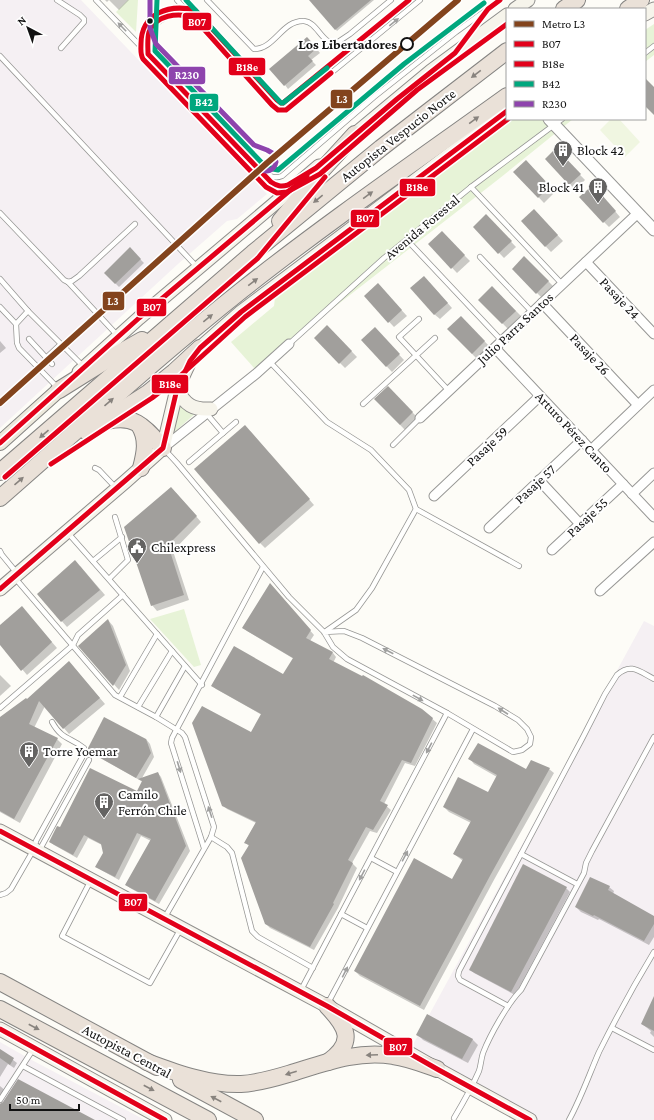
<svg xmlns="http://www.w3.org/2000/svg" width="654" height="1120" viewBox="0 0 654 1120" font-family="'Crimson Pro',serif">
  <rect width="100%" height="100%" fill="#fdfcf7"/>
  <g fill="#f5f0f3">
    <path d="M0 0H81L267 194 237 219 227 221 178 264 0 428Z"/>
    <path d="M644 621 654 626V1120H535L410 1050Z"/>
    <path d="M0 1042 28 1058 145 1120H0Z"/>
  </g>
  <g fill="#e7f3d7">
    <path d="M128 0H138L136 32 116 12Z"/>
    <path d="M654 24V55L645 62V30Z"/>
    <path d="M514 119H573L500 178 255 369 231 342 274 306 275 298Z"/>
    <path d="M180 403 197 412 171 435Z"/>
    <path d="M184 609 201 665 194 667 150 619Z"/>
  </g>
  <path fill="#f0f6e1" d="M611 119H619L640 142 625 157 600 130Z"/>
  <g fill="#0003">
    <path d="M105 0H129L119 10 109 0 107 2Z"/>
    <path d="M311 0H374L337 31Z"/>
    <path d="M311 42 320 53 311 60 316 65 288 89 285 85Z"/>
    <path d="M556 150 585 180 575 190 546 159Z"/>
    <path d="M526 162 555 192 544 203 515 172Z"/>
    <path d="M598 191 620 217 609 227 604 222Z"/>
    <path d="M534 210 563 241 551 252 522 221Z"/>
    <path d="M486 215 516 247 504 258 474 227Z"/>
    <path d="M442 233 470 261 457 273 430 244Z"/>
    <path d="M130 249 144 263 119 287 105 273Z"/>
    <path d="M524 257 554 287 542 298 513 269Z"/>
    <path d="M429 282 452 308 440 319 434 314Z"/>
    <path d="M492 287 521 316 508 329 480 300Z"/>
    <path d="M383 290 407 316 394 327 365 296Z"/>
    <path d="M461 317 490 347 477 359 448 329Z"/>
    <path d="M327 326 357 357 345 368 315 338Z"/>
    <path d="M380 334 404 360 392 372 362 340Z"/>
    <path d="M0 341 6 348 0 353Z"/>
    <path d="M388 388 418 418 405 430 375 399Z"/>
    <path d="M250 431 314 505 265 548 260 543Z"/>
    <path d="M176 493 201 522 173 551 189 600 157 611 152 605Z"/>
    <path d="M80 566 105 595 67 627 38 594Z"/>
    <path d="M273 588 314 635 310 641 333 653 336 657 333 663 422 710 437 723 415 766 405 763 384 804 391 810 377 833 370 831 352 863 357 868 338 908 314 950 270 928 266 924 249 846 245 842 256 823 227 809 223 805 252 733 262 715 216 689 212 685 283 675 294 659 247 631 244 628Z"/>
    <path d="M27 613 57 648 27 675 0 643V626Z"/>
    <path d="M108 620 113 626 130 671 119 690 80 646Z"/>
    <path d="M69 662 105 704 69 734 45 706 34 728 57 739 62 744 20 823 0 812V718L27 700Z"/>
    <path d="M0 675 11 686 0 696Z"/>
    <path d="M146 739 150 744 154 757 142 778 158 773 161 777 190 851 159 904 130 888 126 885 151 841 141 836 119 880 101 870 97 867 104 853 102 845 88 838 77 858 54 845 50 842 60 829 137 792 143 782 93 754 89 750Z"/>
    <path d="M470 759 526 771 549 769 554 773 495 878 424 1010 360 976 355 971 453 880 463 861 454 854 471 823 449 812 444 807 489 793 497 777 474 764Z"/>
    <path d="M609 887 614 891 613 894 654 917V937L649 945 599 919 598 920 581 912 576 907Z"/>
    <path d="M566 888 570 892 515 995 474 973 470 969Z"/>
    <path d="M654 1007V1037L650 1033 651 1031 642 1024Z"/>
    <path d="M417 1034 472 1039 478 1045 468 1063 423 1040Z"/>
    <path d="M0 1050 17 1063 14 1068 8 1064 0 1077Z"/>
    <path d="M0 1086 7 1092 0 1103 1 1105 93 1120H0Z"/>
  </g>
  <g fill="#a19f9c">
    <path d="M309 0H371L335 30Z"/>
    <path d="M307 37 317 48 308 56 313 61 284 86 269 69Z"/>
    <path d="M645 78 654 87V115L645 106Z"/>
    <path d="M556 148 581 174 569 185 545 159Z"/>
    <path d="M526 160 550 186 538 198 513 172Z"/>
    <path d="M593 185 616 211 603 223 579 197Z"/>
    <path d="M534 209 558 235 545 247 521 221Z"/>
    <path d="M486 214 512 241 498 254 473 227Z"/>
    <path d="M442 231 465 255 451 269 428 244Z"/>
    <path d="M130 247 141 259 115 284 104 273Z"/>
    <path d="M524 256 549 281 536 294 512 269Z"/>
    <path d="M424 276 448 303 434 315 410 288Z"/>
    <path d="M378 283 402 310 388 323 364 296Z"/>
    <path d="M492 286 516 311 502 324 478 300Z"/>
    <path d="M461 316 485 341 472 354 447 329Z"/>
    <path d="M327 325 352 351 339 364 314 338Z"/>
    <path d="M375 327 400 354 386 367 361 340Z"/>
    <path d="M388 386 413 412 400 425 374 399Z"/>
    <path d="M245 425 310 499 259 544 194 469Z"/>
    <path d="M171 487 197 516 168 545 184 595 151 606 124 527Z"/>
    <path d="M75 560 100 590 61 622 37 594Z"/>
    <path d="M270 583 311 630 306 638 333 652 329 659 362 676 363 675 422 709 433 718 411 763 402 760 380 801 388 805 373 830 366 827 348 860 353 863 333 903 334 904 310 947 265 924 241 858 249 845 244 843 256 822 222 806 192 723 202 706 251 732 261 714 211 686 234 646 283 674 293 658 242 628Z"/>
    <path d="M22 606 52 642 21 671 0 645V625Z"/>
    <path d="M108 619 126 665 113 686 78 646Z"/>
    <path d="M69 661 100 698 63 729 39 701 29 724 58 738 14 819 0 811V717L26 698 27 699Z"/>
    <path d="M104 717 146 739 151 753 136 778 88 751V748Z"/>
    <path d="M478 743 526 769 531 760 550 768 491 874 420 1006 354 971 414 858 452 879 463 859 453 854 471 821 443 807 458 777 488 792 497 775 468 759Z"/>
    <path d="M90 768 137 791 142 781 138 779 158 772 186 846 155 901 125 885 151 839 137 833 115 877 95 867 103 853 101 844 84 835 73 855 49 842 57 826 60 827Z"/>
    <path d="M523 864 567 887 511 992 469 970Z"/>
    <path d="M590 877 610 886 608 890 654 916V924L644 941 594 915 593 916 575 907Z"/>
    <path d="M654 996V1031L641 1024Z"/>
    <path d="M427 1014 473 1039 462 1059 416 1035Z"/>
    <path d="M0 1049 14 1058 10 1065 0 1058Z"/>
    <path d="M18 1079 95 1120H0V1104L3 1102Z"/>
  </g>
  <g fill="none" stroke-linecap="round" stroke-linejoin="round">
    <defs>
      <g id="service">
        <path d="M57 0 80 15 84 19V22L61 48"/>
        <path d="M96 0 271 182C278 186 283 188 289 184"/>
        <path d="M177 0 272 105 278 110H286L420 0"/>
        <path d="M207 0 254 49C275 49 282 20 304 21 317 22 321 42 335 44L350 34 391 0"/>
        <path d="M149 31 151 37 156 44 254 145C260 148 270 149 274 154 280 162 273 173 264 171"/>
        <path d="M149 31C162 16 173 12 193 17"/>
        <path d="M464 41 484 13"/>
        <path d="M645 53 654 46"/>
        <path d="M148 54 150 0"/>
        <path d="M0 56 197 267"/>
        <path d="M259 169C267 174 273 180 282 176L374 97 456 32 500 0"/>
        <path d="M471 187 562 284"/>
        <path d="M0 213 64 280 68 282 72 281 79 276 135 224"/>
        <path d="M407 240 502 341"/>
        <path d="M480 257 532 312"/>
        <path d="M0 279 28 311 83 366"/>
        <path d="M68 282 117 335"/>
        <path d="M0 307 16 324 17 343 19 348 58 388"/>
        <path d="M419 319 399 337 449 391"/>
        <path d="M16 324 28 311"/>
        <path d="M29 339 52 364"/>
        <path d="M289 344 384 258 471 187 562 119"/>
        <path d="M46 358 61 344"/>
        <path d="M270 362 327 422 371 450 409 490 416 509 519 566"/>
        <path d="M363 404 435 338"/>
        <path d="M206 413 223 433"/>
        <path d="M393 445 420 418"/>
        <path d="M165 450 177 463 289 597 324 632 333 647 347 659 447 713 513 752 522 750 530 744 531 737 527 729 518 720 495 706 362 638 344 631 324 632"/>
        <path d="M189 462 236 422"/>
        <path d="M95 468 99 470 117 489"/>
        <path d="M68 533 202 685"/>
        <path d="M0 551 2 555 16 572"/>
        <path d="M93 561 122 537"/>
        <path d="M15 578 115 695 156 717 182 733 185 737 214 827 211 837 165 917"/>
        <path d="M109 579 128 560 115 517"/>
        <path d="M326 631 356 610 372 588 416 509"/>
        <path d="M120 697 157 634"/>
        <path d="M138 707 172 651"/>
        <path d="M0 708 73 645 78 635 123 595"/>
        <path d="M156 717 185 666"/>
        <path d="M211 837 227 847 232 853 252 931 258 937 313 968"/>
        <path d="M204 848 171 743 172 738 263 567"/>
        <path d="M39 851 89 760"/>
        <path d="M521 854 577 884"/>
        <path d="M371 858 397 872"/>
        <path d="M91 880 62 936 150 983 180 930"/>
        <path d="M0 895 6 893 11 889 34 849 36 841 84 754V748C70 737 62 740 52 722"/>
        <path d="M341 914 367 928"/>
        <path d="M301 990 447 713"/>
        <path d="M328 1003 473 729"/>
        <path d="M508 1006 460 980 458 976 459 971 583 737 605 694 617 675C631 662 640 672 654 679"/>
        <path d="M612 1028 654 1050"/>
        <path d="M23 1066 123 1120"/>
        <path d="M0 1100 34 1048"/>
        <path d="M454 1118C463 1103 472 1087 479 1071 481 1065 481 1059 483 1053 490 1035 508 1003 521 990L584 873 586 863 592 851 654 737"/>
        <path d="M569 1120C581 1098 589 1075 599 1052 616 1018 634 985 654 952"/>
      </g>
      <g id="minor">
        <path d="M586 262 654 334"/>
        <path d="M542 303 638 405"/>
        <path d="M495 348 654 517"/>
        <path d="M420 418 638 213"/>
        <path d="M163 448 257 373 289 344"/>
        <path d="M591 450 654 390"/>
        <path d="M539 480 580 524"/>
        <path d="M632 494 654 473"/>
        <path d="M434 496 540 396"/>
        <path d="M489 528 582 440"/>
        <path d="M552 550 623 484"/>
        <path d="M600 591 654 542"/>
      </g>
      <path id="tertiary" d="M549 119 654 230"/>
      <g id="secondary">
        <path d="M515 9 528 0"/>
        <path d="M645 14 654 9"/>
        <path d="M348 140 431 71 507 15"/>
        <path d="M79 372 139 318 319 166"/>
        <path d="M177 389C185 405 193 410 211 409"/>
        <path d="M0 589 126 481 163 448 177 389 190 361 200 348 241 312 507 111"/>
        <path d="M0 831 327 1006 437 1069 530 1120"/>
        <path d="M0 1029 165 1120"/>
      </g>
      <path id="primary" d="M0 443 60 389"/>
      <g id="motorway">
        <path d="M564 9 577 0"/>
        <path d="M628 9 641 0"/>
        <path d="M280 221 323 169 355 134"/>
        <path d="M59 390 107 360 142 340"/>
        <path d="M107 421C136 414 145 428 163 448"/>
        <path d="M139 425C148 439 145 453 141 468"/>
        <path d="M87 432 148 393 174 372 200 348"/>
        <path d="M0 472 253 253 381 148 507 51"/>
        <path d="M0 498C80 428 159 356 242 290 328 222 418 160 507 96"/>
        <path d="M0 982 157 1067"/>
        <path d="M327 1006C347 1027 356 1042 328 1062"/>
        <path d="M0 1009 208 1120"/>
        <path d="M147 1062C177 1073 209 1085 241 1084 260 1083 278 1077 295 1072 327 1062 360 1050 393 1056 409 1058 423 1064 437 1069"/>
        <path d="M181 1080 255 1120"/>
      </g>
    </defs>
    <use href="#service" stroke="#979795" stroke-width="6"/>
    <use href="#minor" stroke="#979795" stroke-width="11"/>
    <use href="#tertiary" stroke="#979795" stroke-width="13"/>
    <use href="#secondary" stroke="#8e8d8b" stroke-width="15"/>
    <use href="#primary" stroke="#858482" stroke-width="16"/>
    <use href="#motorway" stroke="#858482" stroke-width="18"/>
    <use href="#service" stroke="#fffffe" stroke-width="4.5"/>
    <use href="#minor" stroke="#fffffe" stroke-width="9"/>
    <use href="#tertiary" stroke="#fffffe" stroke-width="11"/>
    <use href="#secondary" stroke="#f6f4eb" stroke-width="13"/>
    <use href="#primary" stroke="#ede9dc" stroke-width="14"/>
    <use href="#motorway" stroke="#eae1d8" stroke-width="16"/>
    <defs>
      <g id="bus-1">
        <path d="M331 73 286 110H278L272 105 193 17C178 13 156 14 149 32 147 39 148 47 148 54L271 182C277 186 281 187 288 185L316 168 397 99 455 53 488 9 500 0"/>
        <path d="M0 443 139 318 307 176"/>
        <path d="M0 589 163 448 177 389 190 361 200 348 241 312 507 111"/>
        <path d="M0 831 327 1006 437 1069 530 1120"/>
        <path d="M0 1029 165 1120"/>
      </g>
      <g id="bus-2">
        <path d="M409 0 283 103H281L277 100 195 10C169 4 141 13 141 44 141 49 140 54 143 59L266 187 277 193 287 192 320 174 417 90 507 24"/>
        <path d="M51 464 152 398 179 377 245 317 508 119"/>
        <path d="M5 477 258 258 325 177"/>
      </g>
      <g id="bus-3">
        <path d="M157 0 155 51 263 164 273 169 278 170 404 64 484 3"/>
        <path d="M186 0 281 103H283L327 68"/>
      </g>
      <path id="bus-4" d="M150 0V28L156 44 254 145 267 150 274 154 276 162C274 171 267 173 259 169"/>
    </defs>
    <use href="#bus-1" stroke="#fff" stroke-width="8"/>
    <use href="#bus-2" stroke="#fff" stroke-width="8"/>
    <use href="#bus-3" stroke="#fff" stroke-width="8"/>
    <use href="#bus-4" stroke="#fff" stroke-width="8"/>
    <use href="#bus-1" stroke="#e2001a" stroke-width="5"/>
    <use href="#bus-2" stroke="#e2001a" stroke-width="5"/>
    <use href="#bus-3" stroke="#00a77e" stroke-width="5"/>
    <use href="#bus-4" stroke="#8e44ad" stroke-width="5"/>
    <defs>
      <path id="metro-1" d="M0 403 267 163 458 0"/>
    </defs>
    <use href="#metro-1" stroke="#fff" stroke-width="9"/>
    <use href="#metro-1" stroke="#83441d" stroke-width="6"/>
  </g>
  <defs><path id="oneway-solid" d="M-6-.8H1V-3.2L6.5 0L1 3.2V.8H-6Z"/></defs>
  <g fill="#a0a09f">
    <use href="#oneway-solid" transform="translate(394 22) rotate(-39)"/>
    <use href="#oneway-solid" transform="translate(122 27) rotate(-134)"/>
    <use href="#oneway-solid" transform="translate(388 651) rotate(-153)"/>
    <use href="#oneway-solid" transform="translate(418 698) rotate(29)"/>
    <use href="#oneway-solid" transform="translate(503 711) rotate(-147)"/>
    <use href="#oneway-solid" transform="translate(429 748) rotate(118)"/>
    <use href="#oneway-solid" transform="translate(179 767) rotate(73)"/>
    <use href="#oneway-solid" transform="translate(210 812) rotate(-108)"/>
    <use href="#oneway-solid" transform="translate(405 856) rotate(-62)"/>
    <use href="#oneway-solid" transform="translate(362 875) rotate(118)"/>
    <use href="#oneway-solid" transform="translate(345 972) rotate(-63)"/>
  </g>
  <g fill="#88837e">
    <use href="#oneway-solid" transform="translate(476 74) rotate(143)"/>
    <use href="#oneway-solid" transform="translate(474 120) rotate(-36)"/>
    <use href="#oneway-solid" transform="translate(368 195) rotate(-36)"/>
    <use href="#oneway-solid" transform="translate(318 199) rotate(141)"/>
    <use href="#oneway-solid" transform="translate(253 282) rotate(-37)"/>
    <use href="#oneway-solid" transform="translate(208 318) rotate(-39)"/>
    <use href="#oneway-solid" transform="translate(109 402) rotate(-41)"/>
    <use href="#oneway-solid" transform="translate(44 434) rotate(139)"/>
    <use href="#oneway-solid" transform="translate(19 481) rotate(-41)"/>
    <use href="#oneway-solid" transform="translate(34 1027) rotate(28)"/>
    <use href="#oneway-solid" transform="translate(372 1055) rotate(178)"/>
    <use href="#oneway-solid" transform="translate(291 1073) rotate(163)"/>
    <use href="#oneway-solid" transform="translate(149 1088) rotate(28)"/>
    <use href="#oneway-solid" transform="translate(216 1099) rotate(-152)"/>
  </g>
  <defs>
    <symbol id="building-pin" viewBox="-11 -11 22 30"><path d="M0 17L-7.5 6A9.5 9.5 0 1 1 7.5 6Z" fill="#646362" stroke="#fff"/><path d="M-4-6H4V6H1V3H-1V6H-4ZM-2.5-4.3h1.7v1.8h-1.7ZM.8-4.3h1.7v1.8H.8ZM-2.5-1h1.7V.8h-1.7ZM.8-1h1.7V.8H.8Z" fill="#fff"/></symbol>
    <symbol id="civic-pin" viewBox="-11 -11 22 30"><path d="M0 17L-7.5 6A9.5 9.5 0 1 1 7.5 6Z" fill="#646362" stroke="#fff"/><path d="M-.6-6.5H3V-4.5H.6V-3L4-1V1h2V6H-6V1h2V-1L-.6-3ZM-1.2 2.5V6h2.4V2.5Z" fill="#fff"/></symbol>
  </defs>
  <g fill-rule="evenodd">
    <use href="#building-pin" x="552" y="139" width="22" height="30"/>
    <use href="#building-pin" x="587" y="176" width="22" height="30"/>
    <use href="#civic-pin" x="126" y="536" width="22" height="30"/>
    <use href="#building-pin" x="18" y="740" width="22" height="30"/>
    <use href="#building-pin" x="93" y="791" width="22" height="30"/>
  </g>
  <circle fill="#111" stroke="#fff" stroke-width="1.5" cx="150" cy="21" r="3.5"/>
  <circle fill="#fff" stroke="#111" stroke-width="2" cx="407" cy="44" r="6"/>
  <g text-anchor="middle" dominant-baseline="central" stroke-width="4" stroke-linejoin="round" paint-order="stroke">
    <g font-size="14" font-weight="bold" fill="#111" stroke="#fff" text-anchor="end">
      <text x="397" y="44">Los Libertadores</text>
    </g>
    <g font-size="14" fill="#111" stroke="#fff">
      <text transform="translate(398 135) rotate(-38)">Autopista Vespucio Norte</text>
      <text transform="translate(422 227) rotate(-40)">Avenida Forestal</text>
      <text transform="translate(620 298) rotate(47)">Pasaje 24</text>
      <text transform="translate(515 328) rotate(-43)">Julio Parra Santos</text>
      <text transform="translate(590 354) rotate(47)">Pasaje 26</text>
      <text transform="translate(574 432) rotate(47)">Arturo Pérez Canto</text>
      <text transform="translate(487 446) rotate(-43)">Pasaje 59</text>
      <text transform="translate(535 484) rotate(-43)">Pasaje 57</text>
      <text transform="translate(587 517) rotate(-43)">Pasaje 55</text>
      <text transform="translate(127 1051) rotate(28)">Autopista Central</text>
    </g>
    <g font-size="14" fill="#111" stroke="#fff" text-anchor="start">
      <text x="577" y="150">Block 42</text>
      <text x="584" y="187" text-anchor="end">Block 41</text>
      <text x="151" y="547">Chilexpress</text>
      <text x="43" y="751">Torre Yoemar</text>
      <text x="118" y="794">Camilo<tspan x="118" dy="16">Ferrón Chile</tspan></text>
    </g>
  </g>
  <g stroke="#fff" stroke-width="1.5">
    <rect x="182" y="12" width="30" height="19" rx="4" fill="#e2001a"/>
    <rect x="228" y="57" width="38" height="19" rx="4" fill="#e2001a"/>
    <rect x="168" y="66" width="38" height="19" rx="4" fill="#8e44ad"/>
    <rect x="330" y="89" width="23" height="20" rx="4" fill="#83441d"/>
    <rect x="189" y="93" width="30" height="19" rx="4" fill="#00a77e"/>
    <rect x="399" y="178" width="37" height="19" rx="4" fill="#e2001a"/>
    <rect x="350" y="209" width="30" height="19" rx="4" fill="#e2001a"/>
    <rect x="102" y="291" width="23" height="20" rx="4" fill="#83441d"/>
    <rect x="136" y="298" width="31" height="19" rx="4" fill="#e2001a"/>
    <rect x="151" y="374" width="38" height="20" rx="4" fill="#e2001a"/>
    <rect x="118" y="893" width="30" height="19" rx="4" fill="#e2001a"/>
    <rect x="383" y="1037" width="30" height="19" rx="4" fill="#e2001a"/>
  </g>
  <g font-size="11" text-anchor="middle" font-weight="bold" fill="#fff">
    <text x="197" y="26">B07</text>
    <text x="247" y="71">B18e</text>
    <text x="187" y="79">R230</text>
    <text x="342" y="103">L3</text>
    <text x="204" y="106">B42</text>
    <text x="417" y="191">B18e</text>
    <text x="365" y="222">B07</text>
    <text x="113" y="305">L3</text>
    <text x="152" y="311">B07</text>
    <text x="170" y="388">B18e</text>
    <text x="133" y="906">B07</text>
    <text x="398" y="1051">B07</text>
  </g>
  <rect x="506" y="8" width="140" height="112" fill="#ffffff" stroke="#a0a0a0"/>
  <rect x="514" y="21" width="20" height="6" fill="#83441d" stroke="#a0a0a0"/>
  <text x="542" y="28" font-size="12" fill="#111111">Metro L3</text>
  <rect x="514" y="41" width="20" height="6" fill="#e2001a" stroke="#a0a0a0"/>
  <text x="542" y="48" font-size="12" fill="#111111">B07</text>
  <rect x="514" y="61" width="20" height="6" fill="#e2001a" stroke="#a0a0a0"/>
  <text x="542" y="68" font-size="12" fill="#111111">B18e</text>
  <rect x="514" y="81" width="20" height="6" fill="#00a77e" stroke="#a0a0a0"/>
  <text x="542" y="88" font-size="12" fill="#111111">B42</text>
  <rect x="514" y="101" width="20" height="6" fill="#8e44ad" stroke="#a0a0a0"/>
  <text x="542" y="108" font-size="12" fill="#111111">R230</text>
  <g transform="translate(28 28) rotate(319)" stroke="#ffffff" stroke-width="3" paint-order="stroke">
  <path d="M0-3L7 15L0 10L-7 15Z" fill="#111111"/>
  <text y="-6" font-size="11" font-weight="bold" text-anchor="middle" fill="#111111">N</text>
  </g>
  <path d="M10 1104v6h69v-6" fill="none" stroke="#111111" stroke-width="2"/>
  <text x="16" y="1104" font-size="12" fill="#111111" stroke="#ffffff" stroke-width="3" paint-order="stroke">50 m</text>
</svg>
